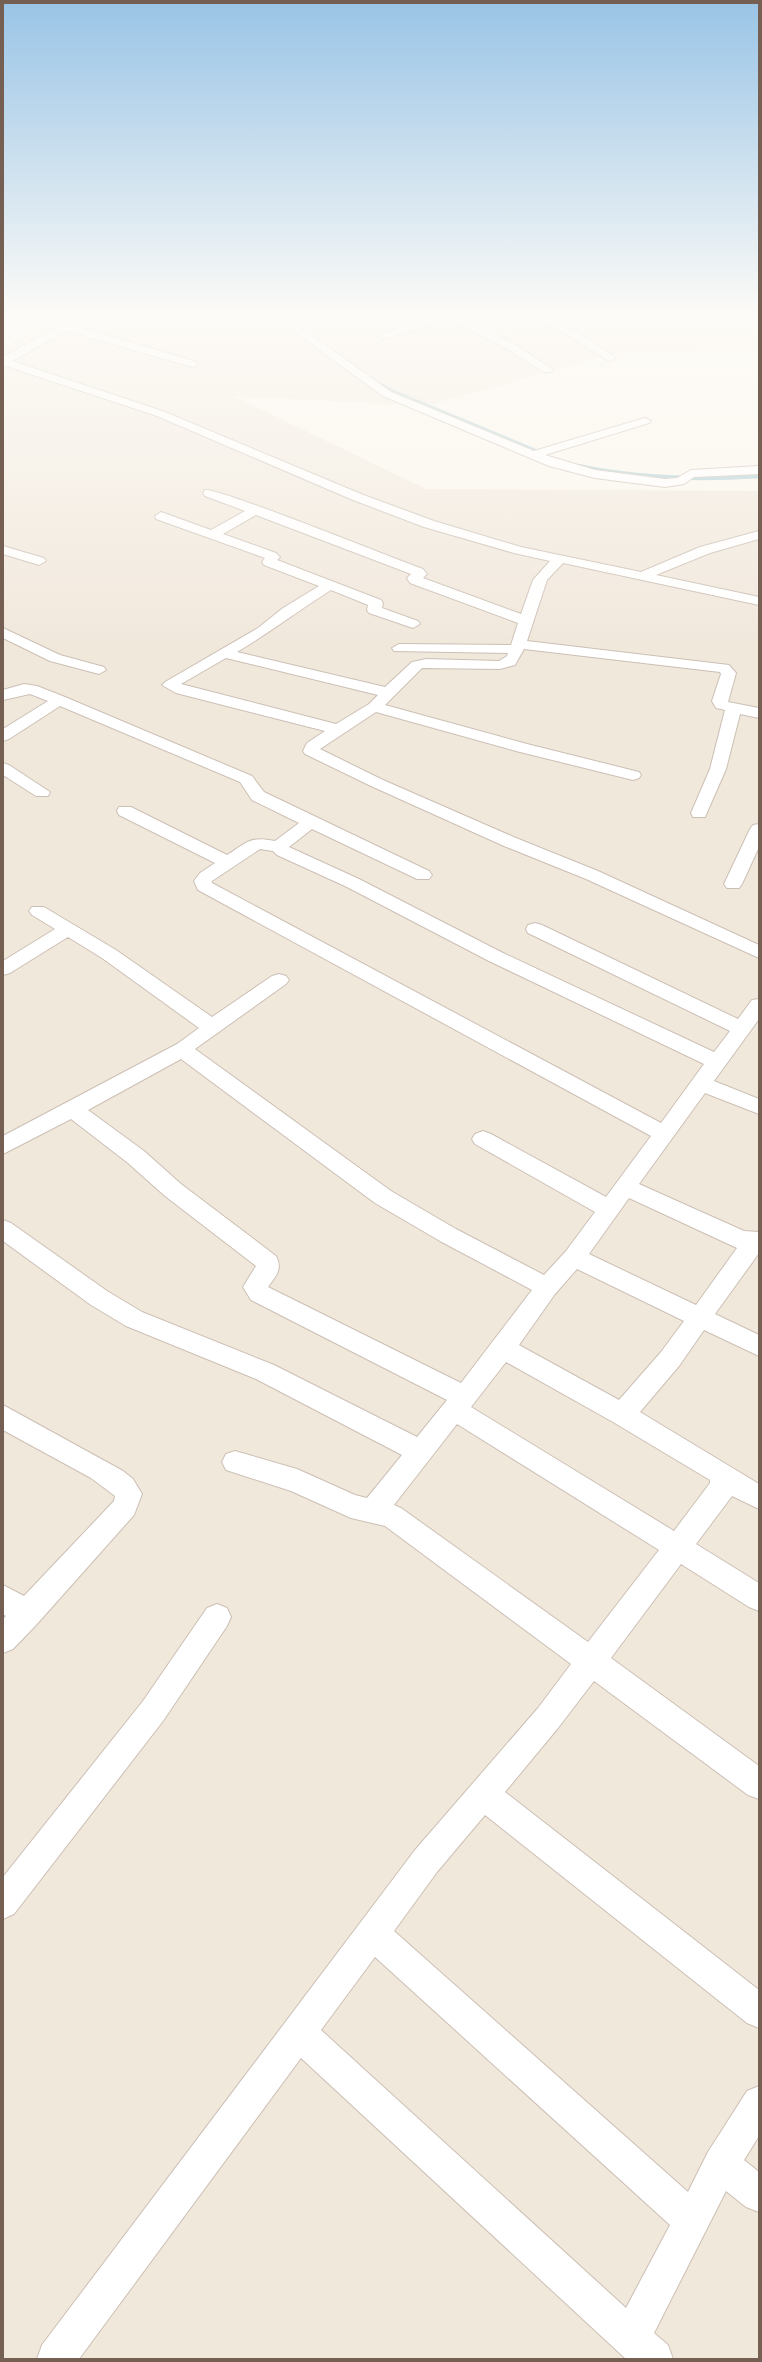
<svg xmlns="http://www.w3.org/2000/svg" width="762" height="2362" viewBox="0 0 762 2362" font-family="Inter,sans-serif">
  <rect width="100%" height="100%" fill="#fbf6ed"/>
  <path fill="#f1e8dc" d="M60 314H759V350L611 354 426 406 233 396 426 489 759 491V2359H3V348Z"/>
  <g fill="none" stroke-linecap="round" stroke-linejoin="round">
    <g stroke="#abccd3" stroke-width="4.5">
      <path d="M377 383 391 391 545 455"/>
      <path d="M578 466C638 479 698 480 759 476"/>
    </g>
    <defs>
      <g id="minor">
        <path d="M81 314H93L75 326 197 362 198 364 193 367 189 366 67 331 12 361 165 412 361 494 434 521 521 547 641 572 700 547 759 531V539L710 553 656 575 759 597V605L563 563 547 580 527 641 729 665 736 673 728 702 759 708V718L740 714 726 769 705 817H693L691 813 710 769 725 710 716 708 712 701 721 674 720 672 524 649 515 665 500 669 422 668 385 705 527 744 639 772 641 775 639 778 633 780 516 751 376 712 320 749 383 780 516 838 598 871 759 945V958L586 879 504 846 371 786 305 754 303 751 307 743 325 731 176 693 162 685 165 682 258 628 283 608 319 586 264 565 262 562 265 558 156 519 155 516 161 512 211 530 245 511 205 496 203 493 205 490C217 487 395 559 423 569L427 574 423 578 521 614 533 580 550 561 514 553 424 527 353 500 157 416 3 365V357ZM256 515 411 574 407 578 410 583 518 623 511 645 399 644 392 648 394 651 508 653 507 656 499 661 426 659 417 661 412 662 385 687 237 652C269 633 299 610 331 590L368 605 367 610 369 613 413 628 420 624 418 621 382 608 383 603 381 600 277 560 280 557 276 553 223 534ZM226 658 378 695 369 704 336 724 181 684Z"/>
        <path d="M270 314H282L391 392 534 451 641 419 645 418 651 421 649 423 545 455 595 470 665 479 677 478 691 470 759 466V474L694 477 684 484 665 487 595 478 549 466 383 396Z"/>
        <path d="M442 314H456L517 346 553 370 552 372H544L509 350 449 319 382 339 377 336Z"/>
        <path d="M527 314H540L579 333 616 358 611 361 607 360 571 337Z"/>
        <path d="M3 546 44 558 46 561 39 565 3 554Z"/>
        <path d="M3 628 60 655 104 667 106 670 99 674 50 661 3 638Z"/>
        <path d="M24 684 37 686 65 697 252 776 264 792 429 871 432 875 429 879H417L312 829 289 847 359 879 503 953 714 1052 730 1031 528 933 526 929 528 925 535 923 542 925 738 1019 752 1000 759 999V1019L714 1081 759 1099V1114L705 1093 639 1184 744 1231 759 1232V1253L715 1314 759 1335V1356L704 1330 679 1366 640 1412 759 1484V1509L732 1496 696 1544 759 1583V1611L749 1607 681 1564 611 1658 759 1766V1799L748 1795 594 1681 558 1728 505 1792 759 1990V2028L747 2023 485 1815 437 1872 394 1931 688 2192 708 2152 747 2091 759 2086V2136L744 2160 759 2172V2212L746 2207 726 2191 654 2333 668 2345 673 2359H626L301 2058 79 2359H37L42 2345 415 1850 538 1708 571 1664 385 1526 351 1518 291 1491 226 1470 222 1462 226 1454 235 1451 297 1469 355 1495 367 1498 402 1455 256 1379 126 1326 91 1305 3 1241V1220L11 1223 107 1291 142 1312 274 1365 417 1437 447 1400 251 1300 243 1287 256 1266 165 1196 128 1163 71 1119 3 1154V1136L177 1044 199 1028 102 958 68 937 10 973 3 975V961L55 929 32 915 29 911 32 907H44L116 950 212 1017 272 976 279 974 286 976 289 980 286 984 195 1049 391 1191 456 1229 544 1275 566 1251 595 1212 475 1144 472 1139 475 1134 483 1131 491 1134 606 1197 651 1136 198 890 194 881 200 873 215 863 119 815 117 811 119 807H131L227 855C248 842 249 836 275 841L299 823 252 800 240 782 60 706 9 739 3 741V729L48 701 30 694 3 700V690ZM260 849 273 851 277 855 347 887 489 961 704 1064 661 1123 212 883V881ZM181 1059 375 1203 440 1241 532 1290 461 1383 268 1287C276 1276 283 1269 276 1256L181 1184 144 1151 88 1110ZM629 1198 737 1248 696 1305 589 1254ZM577 1269 684 1321 661 1352 619 1400 519 1345 555 1294ZM506 1362 613 1422 710 1480V1483L674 1531 471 1407ZM457 1424 659 1550 588 1642 401 1508 394 1505ZM375 1957 670 2225 626 2308 321 2030Z"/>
        <path d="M3 763 9 765 50 792 48 796H36L3 775Z"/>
        <path d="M759 824V847L742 884 739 888H727L724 884 750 829 753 825Z"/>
        <path d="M3 1405 123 1471 133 1479 142 1494 134 1515 37 1624 13 1649 3 1653V1619L6 1616 3 1614V1585L24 1596 114 1501 115 1496 91 1478 3 1430Z"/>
        <path d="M217 1604 227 1608 231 1617 227 1626 163 1721 14 1914 3 1919V1877L143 1701 207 1608Z"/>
      </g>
    </defs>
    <use href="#minor" stroke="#ccbfb4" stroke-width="2"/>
    <use href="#minor" fill="#fff" fill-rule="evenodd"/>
    <g stroke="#b9abc4" stroke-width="1.5" stroke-dasharray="3 2" stroke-linecap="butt">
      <path d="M3 332 34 314"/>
      <path d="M3 340 46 314"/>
    </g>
  </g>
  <linearGradient id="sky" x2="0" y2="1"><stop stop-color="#99c4e6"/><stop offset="0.49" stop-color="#fdfbf7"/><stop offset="1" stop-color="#fdfbf7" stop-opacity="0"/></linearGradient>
  <rect width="762" height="645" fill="url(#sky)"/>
  <rect width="762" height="2362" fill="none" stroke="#745f52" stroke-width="8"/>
</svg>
